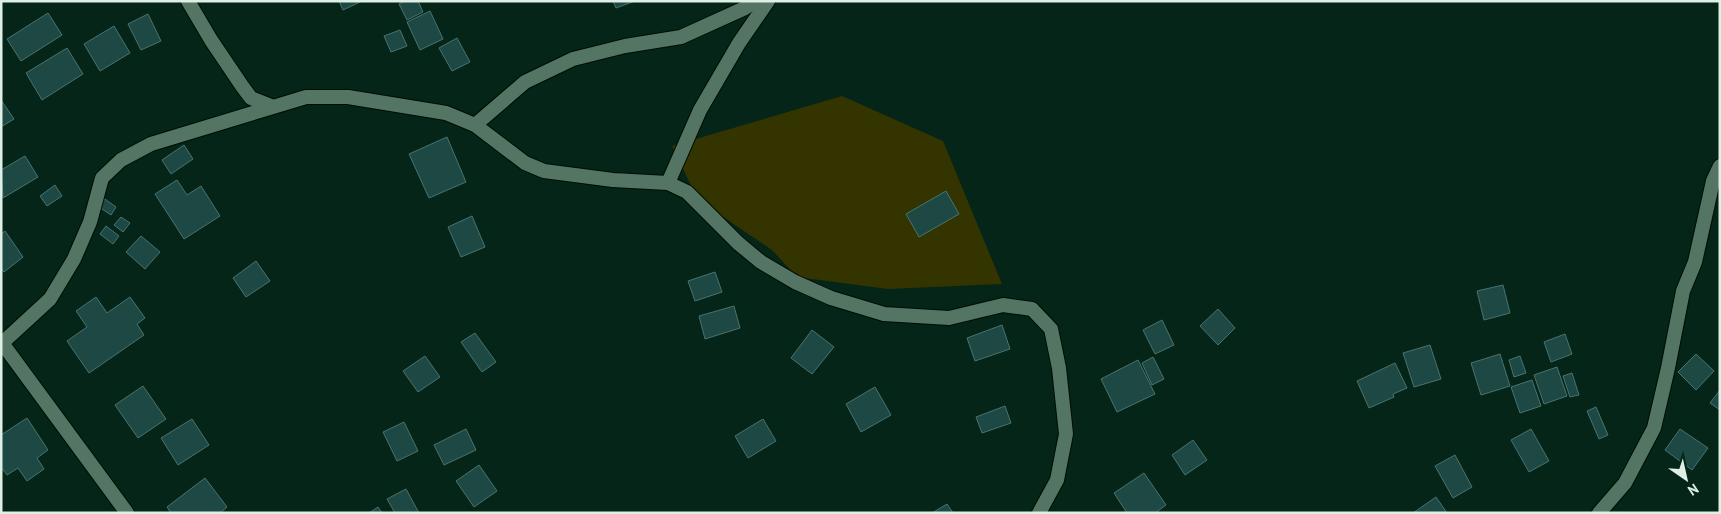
<svg xmlns="http://www.w3.org/2000/svg" width="1721" height="514" viewBox="0 0 1721 514" font-family="'PT Sans',sans-serif">
  <rect width="100%" height="100%" fill="#042517"/>
  <path fill="#343401" d="M842 96 943 141 1002 284 888 289 797 277 772 250 698 200 672 146Z"/>
  <g fill="#1d4844" stroke="#49736e">
    <path d="M339 1H362L343 10Z"/>
    <path d="M405 1H418L423 12 407 20 399 4Z"/>
    <path d="M613 1H635L616 8Z"/>
    <path d="M430 11 443 39 420 50 407 22Z"/>
    <path d="M48 13 62 35 21 61 7 39Z"/>
    <path d="M148 14 161 41 141 50 128 24Z"/>
    <path d="M114 26 130 53 100 71 84 44Z"/>
    <path d="M400 30 407 46 391 52 384 36Z"/>
    <path d="M457 38 470 62 452 71 439 48Z"/>
    <path d="M67 48 83 74 42 100 26 73Z"/>
    <path d="M1 100 14 119 1 127Z"/>
    <path d="M447 137 466 182 429 198 409 154Z"/>
    <path d="M184 145 193 159 171 174 162 160Z"/>
    <path d="M25 156 38 177 3 198 1 170Z"/>
    <path d="M177 180 187 195 201 186 220 216 184 239 155 194Z"/>
    <path d="M55 185 62 196 47 206 40 196Z"/>
    <path d="M946 191 959 214 919 237 906 214Z"/>
    <path d="M102 197 116 207 111 215 96 205Z"/>
    <path d="M472 216 485 247 461 257 448 227Z"/>
    <path d="M121 217 130 223 123 232 114 225Z"/>
    <path d="M106 226 119 236 113 244 100 234Z"/>
    <path d="M5 231 23 257 4 272 1 268V234Z"/>
    <path d="M141 236 160 252 145 269 126 252Z"/>
    <path d="M256 261 270 281 246 297 233 278Z"/>
    <path d="M715 272 722 292 695 301 688 281Z"/>
    <path d="M1503 285 1510 313 1484 320 1477 291Z"/>
    <path d="M96 297 107 313 130 297 145 318 137 324 144 335 89 373 67 341 87 327 76 311Z"/>
    <path d="M734 306 740 328 705 339 699 316Z"/>
    <path d="M1218 309 1235 328 1218 345 1200 326Z"/>
    <path d="M1162 320 1174 345 1155 354 1143 330Z"/>
    <path d="M1002 325 1010 349 975 361 967 338Z"/>
    <path d="M812 330 834 347 812 374 791 358Z"/>
    <path d="M475 333 496 362 482 372 461 342Z"/>
    <path d="M1565 334 1572 354 1551 362 1544 342Z"/>
    <path d="M1430 345 1441 379 1414 387 1403 353Z"/>
    <path d="M1500 354 1510 386 1481 395 1471 363Z"/>
    <path d="M1696 354 1714 371 1696 390 1678 372Z"/>
    <path d="M425 356 440 377 418 392 403 371Z"/>
    <path d="M1520 356 1526 373 1514 377 1509 360Z"/>
    <path d="M1153 357 1164 379 1152 385 1142 363Z"/>
    <path d="M1138 360 1155 394 1117 412 1101 379Z"/>
    <path d="M1395 363 1407 388 1393 394 1394 397 1369 408 1357 381Z"/>
    <path d="M1557 367 1567 396 1544 404 1534 375Z"/>
    <path d="M1572 373 1579 395 1570 397 1563 376Z"/>
    <path d="M1532 380 1541 406 1520 413 1511 387Z"/>
    <path d="M143 386 166 419 138 438 115 405Z"/>
    <path d="M875 387 891 415 861 432 846 404Z"/>
    <path d="M1720 390V410L1710 403Z"/>
    <path d="M1005 406 1011 423 982 433 976 417Z"/>
    <path d="M1596 407 1608 435 1599 439 1587 411Z"/>
    <path d="M27 418 48 450 37 458 44 469 27 481 18 468 7 475 1 467V435Z"/>
    <path d="M192 419 209 445 178 465 161 438Z"/>
    <path d="M763 419 776 441 748 458 735 436Z"/>
    <path d="M404 422 418 451 397 461 383 432Z"/>
    <path d="M466 429 476 450 444 465 434 445Z"/>
    <path d="M1531 429 1549 461 1529 472 1511 440Z"/>
    <path d="M1680 429 1708 448 1692 470 1665 450Z"/>
    <path d="M1193 440 1207 460 1185 475 1172 455Z"/>
    <path d="M1455 455 1472 487 1453 498 1435 466Z"/>
    <path d="M479 465 497 491 474 507 456 481Z"/>
    <path d="M1144 473 1166 505 1155 513H1127L1114 493Z"/>
    <path d="M205 478 227 507 220 513H171L167 507Z"/>
    <path d="M406 489 419 513H395L387 499Z"/>
    <path d="M1436 497 1447 513H1413Z"/>
    <path d="M947 504 953 513H932Z"/>
    <path d="M378 507 382 513H369Z"/>
  </g>
  <g fill="none" stroke-linecap="round" stroke-linejoin="round">
    <defs>
      <g id="minor">
        <path d="M188 1 211 40 242 86 251 98 271 106"/>
        <path d="M475 125 525 82 573 59 625 46 681 37 745 8 755 1"/>
        <path d="M668 183 700 110 739 43 768 1"/>
        <path d="M2 343 127 513"/>
        <path d="M1 344 50 299 74 259 90 222 102 178 121 160 151 144 306 97H348L446 113 475 125 525 163 544 171 613 180 668 183 687 192 738 243 761 262 795 282 831 298 884 314 949 318 1003 305 1032 309 1051 329 1059 368 1066 434 1057 480 1039 513"/>
        <path d="M1599 513 1625 483 1654 428 1668 368 1683 291 1695 262 1713 181 1720 166"/>
      </g>
    </defs>
    <use href="#minor" stroke="#000d04" stroke-width="16"/>
    <use href="#minor" stroke="#547563" stroke-width="14"/>
  </g>
  <rect width="1721" height="514" fill="none" stroke="#def0e6" stroke-width="5"/>
  <g transform="translate(1686 479) rotate(146)" stroke="#042517" stroke-width="4" paint-order="stroke">
  <path d="M0-4L9 19L0 12L-9 19Z" fill="#def0e6"/>
  <text y="-8" font-size="14" font-weight="bold" text-anchor="middle" fill="#def0e6">N</text>
  </g>
</svg>
